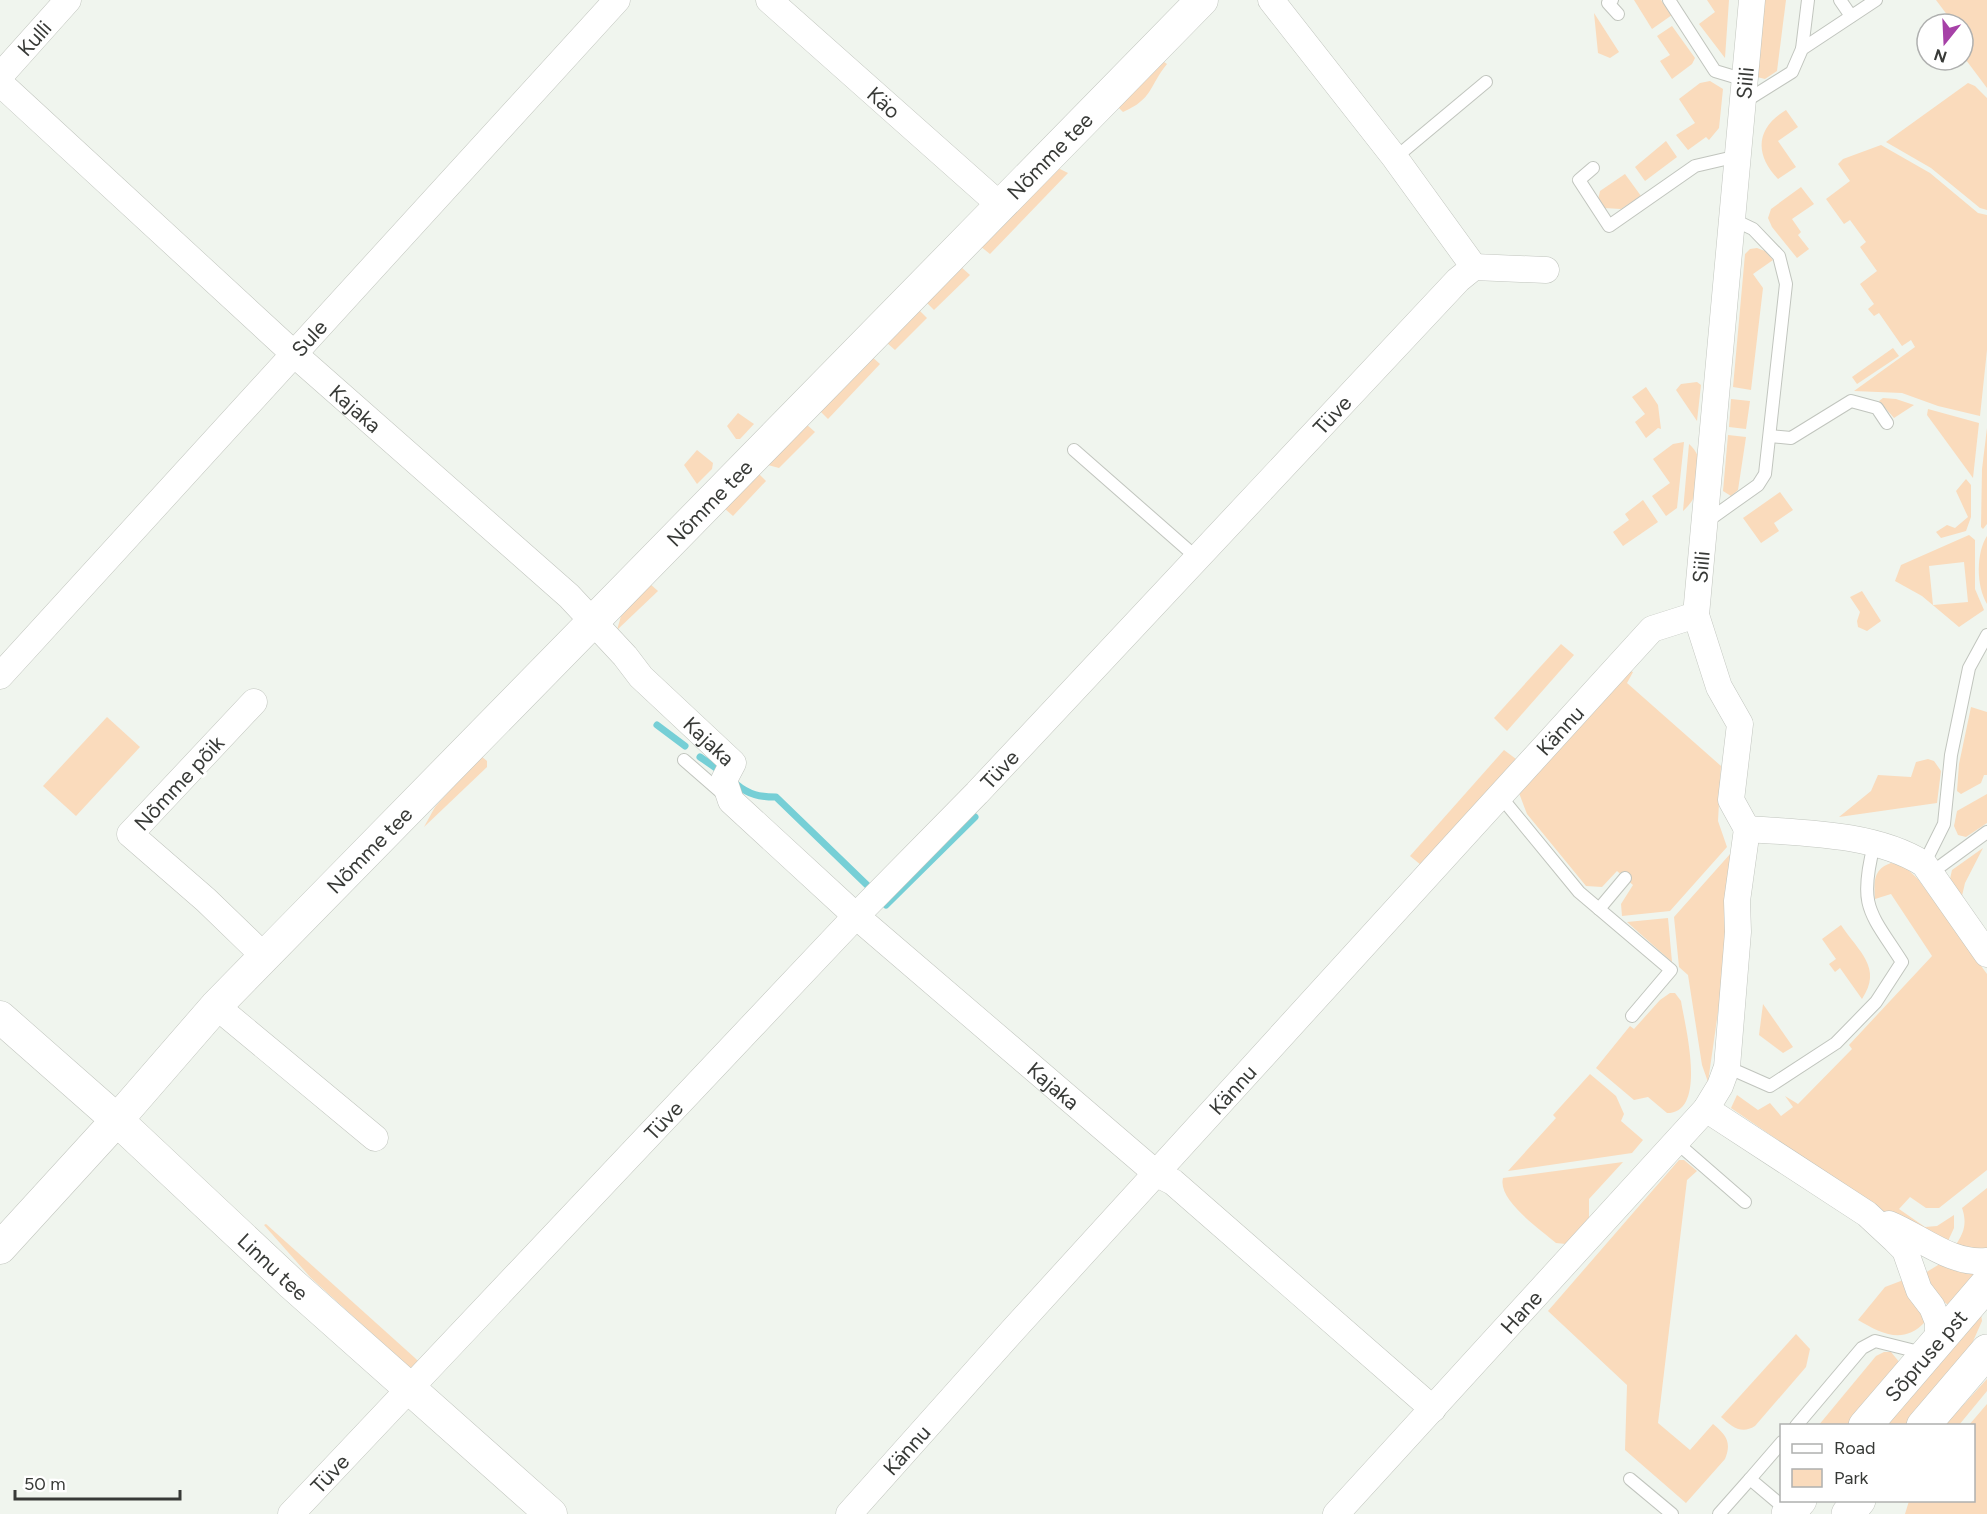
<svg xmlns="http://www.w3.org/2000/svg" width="1987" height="1514" viewBox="0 0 1987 1514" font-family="Figtree,sans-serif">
  <rect width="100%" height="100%" fill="#f0f5ee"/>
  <g fill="#fadbbc" fill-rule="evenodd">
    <path d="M1634 0H1661L1672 15 1652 29Z"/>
    <path d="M1707 0H1729L1725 58 1699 24 1715 12Z"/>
    <path d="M1763 0H1786L1777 71 1765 79 1757 77Z"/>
    <path d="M1936 0H1987V88L1963 56V46L1968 43 1963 36V24H1954Z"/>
    <path d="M1594 13 1619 52 1610 58 1598 53Z"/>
    <path d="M1672 26 1695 58 1692 64 1672 79 1660 61 1670 55 1657 36Z"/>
    <path d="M1161 60 1167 64C1149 86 1153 99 1123 112L1117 106Z"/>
    <path d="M1710 81 1723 89 1719 128 1709 140 1706 137 1688 150 1676 135 1695 123 1679 99 1700 83Z"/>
    <path d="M1968 83 1975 86 1987 98V210L1980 208 1931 168 1886 142Z"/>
    <path d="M1786 110 1798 127 1778 141 1796 167 1778 179C1754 154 1756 128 1786 110Z"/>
    <path d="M1666 141 1677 157 1645 181 1635 167Z"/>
    <path d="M1881 145 1930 173 1978 213 1987 215V350L1980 416 1938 406 1902 393 1854 391 1915 347 1911 340 1902 346 1879 313 1874 316 1868 309 1874 304 1860 284 1877 271 1860 247 1866 242 1850 220 1844 224 1826 199 1850 181 1838 164 1843 159Z"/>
    <path d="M1056 167 1068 173 990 254 980 246Z"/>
    <path d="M1625 174 1641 196 1621 209 1604 208 1598 200 1600 191Z"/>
    <path d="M1801 187 1814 204 1792 219 1801 232 1798 235 1809 249 1797 258 1772 227 1768 218 1771 209Z"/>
    <path d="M1757 248 1765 251 1773 260 1753 274 1763 288 1751 390 1733 387 1745 254 1750 249Z"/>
    <path d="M960 266 970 275 934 310 925 301Z"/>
    <path d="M918 309 927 318 895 350 886 342Z"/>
    <path d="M1893 348 1899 356 1857 384 1852 377Z"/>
    <path d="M871 356 880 364 828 419 819 410Z"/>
    <path d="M1697 382 1701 385 1697 421 1676 390 1681 384Z"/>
    <path d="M1646 387 1658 405 1661 429 1658 428 1646 438 1635 422 1645 414 1632 397Z"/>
    <path d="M1883 398 1896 399 1914 405 1894 418 1879 401Z"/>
    <path d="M1731 399 1750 401 1746 429 1729 427Z"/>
    <path d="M1928 409 1979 423 1973 478 1927 415Z"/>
    <path d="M738 413 754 424 740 439H736L727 426Z"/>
    <path d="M806 424 815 432 779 468 768 465Z"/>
    <path d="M1987 428V524L1983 529 1981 527 1982 469Z"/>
    <path d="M1728 435 1746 437 1738 490 1731 496 1723 491Z"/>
    <path d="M1684 442 1677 508 1666 516 1652 496 1670 483 1653 459 1673 444Z"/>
    <path d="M1689 444C1709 461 1701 496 1683 511Z"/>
    <path d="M697 450 713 463 712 469 697 484 684 465Z"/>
    <path d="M758 473 766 481 733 516 724 508Z"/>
    <path d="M1966 479 1971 485V517L1966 531 1941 538 1936 532 1947 525 1955 528 1968 517 1956 491Z"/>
    <path d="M1780 492 1793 510 1774 523 1779 531 1761 543 1743 518Z"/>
    <path d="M1643 500 1658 522 1623 546 1613 532 1629 520 1625 514Z"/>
    <path d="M1969 535 1975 540V589L1984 610 1959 627 1922 596 1895 581 1901 565ZM1964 562 1968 602 1933 605 1929 566Z"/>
    <path d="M1987 536V604C1976 586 1976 553 1987 536Z"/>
    <path d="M650 584 658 591 617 630 621 616Z"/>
    <path d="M1862 591 1881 621 1867 631 1858 627 1857 621 1860 612 1850 597Z"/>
    <path d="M1561 644 1574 655 1507 731 1494 718Z"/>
    <path d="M1630 671 1633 672 1627 683 1721 766 1718 821 1727 847 1670 911 1622 916 1621 904 1633 885 1617 871 1602 887 1586 886 1527 814 1519 793Z"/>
    <path d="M1971 707 1987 712V775H1984L1981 783 1961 794 1957 791 1959 764Z"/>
    <path d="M107 717 140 747 76 816 43 786Z"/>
    <path d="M1504 750 1520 762 1421 865 1410 856Z"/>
    <path d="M481 756 487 761V767L424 827 435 807Z"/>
    <path d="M1928 759 1934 761 1941 771 1937 803 1839 817 1871 791 1878 775 1911 777 1916 762Z"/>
    <path d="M1987 794V823L1966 837 1958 835 1954 826 1957 811Z"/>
    <path d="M1983 848 1965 883 1961 900 1950 879 1952 870Z"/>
    <path d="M1731 853 1721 991 1708 1082 1702 1065 1688 975 1679 967 1674 917Z"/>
    <path d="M1891 863 1904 866 1918 879 1987 974V1170L1939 1208H1926L1910 1197 1899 1209 1925 1227 1937 1226 1954 1215V1228L1948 1241 1896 1221 1731 1108 1737 1095 1758 1110 1770 1103 1781 1116 1793 1107 1785 1096 1798 1104 1852 1049 1849 1045 1932 956 1891 894 1875 899C1874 882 1873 869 1891 863Z"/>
    <path d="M1668 918 1672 962 1627 922Z"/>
    <path d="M1841 925C1859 952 1883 968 1862 999L1840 968 1835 972 1829 964 1836 959 1822 939Z"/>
    <path d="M1670 993H1675L1681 1001C1685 1026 1708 1113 1667 1113L1648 1097 1634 1100 1596 1068 1630 1026 1634 1029 1660 1000Z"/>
    <path d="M1763 1004 1793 1047 1783 1053 1759 1035Z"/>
    <path d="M1590 1074 1616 1096 1624 1114 1621 1121 1643 1140 1632 1153 1508 1171 1556 1118 1553 1115Z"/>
    <path d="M1679 1160H1684L1697 1171 1687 1180 1658 1423 1690 1450 1713 1424C1726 1435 1732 1442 1725 1459L1686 1503 1625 1450 1627 1385 1548 1311Z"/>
    <path d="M1623 1162 1589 1199V1224L1566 1244 1556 1243C1540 1229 1497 1200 1503 1178Z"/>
    <path d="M1987 1188V1251L1953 1249C1963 1235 1968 1225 1962 1208Z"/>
    <path d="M266 1224 415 1358 424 1367 410 1368 311 1278 264 1225Z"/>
    <path d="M1943 1262 1978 1269 1948 1305 1930 1290 1925 1273Z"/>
    <path d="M1906 1279 1925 1322C1903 1345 1882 1334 1858 1320L1885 1287Z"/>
    <path d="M1981 1314 1982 1321 1967 1355 1907 1425 1886 1426Z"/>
    <path d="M1796 1334 1810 1349 1806 1367 1755 1426C1741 1435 1731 1426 1721 1417Z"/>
    <path d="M1884 1352H1891L1900 1363 1851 1425 1818 1426 1876 1356Z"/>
    <path d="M1987 1379V1391L1959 1425 1944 1426Z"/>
    <path d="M1987 1404V1514H1905L1909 1501 1974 1500V1426L1969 1425Z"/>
  </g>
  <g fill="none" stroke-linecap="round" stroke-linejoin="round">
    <g stroke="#76cfd6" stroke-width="7">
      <path d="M657 725 685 746"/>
      <path d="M700 757 716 768"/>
      <path d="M736 784C749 795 760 797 776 797L868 886"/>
      <path d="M886 905 975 817"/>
    </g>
    <defs>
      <g id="service">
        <path d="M1612 0 1608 3 1618 14"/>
        <path d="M1669 0 1715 71 1745 80"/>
        <path d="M1840 0 1851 16"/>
        <path d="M1802 49 1808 0"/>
        <path d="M1744 102 1792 72 1802 49 1876 0"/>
        <path d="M1395 158 1486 82"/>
        <path d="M1593 168 1579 180 1609 226 1695 166 1738 156"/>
        <path d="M1770 436 1791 438 1851 401 1877 408 1887 423"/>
        <path d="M1074 450 1196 557"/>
        <path d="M1706 522 1758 485 1765 474 1786 284 1779 256 1753 229 1732 219"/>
        <path d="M684 760 723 794"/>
        <path d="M1501 797 1579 892 1671 970 1632 1016"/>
        <path d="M1924 864 1944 824 1951 755 1969 668 1987 635"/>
        <path d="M1931 873 1987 832"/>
        <path d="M1599 909 1625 878"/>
        <path d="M1727 1067 1770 1086 1836 1043 1876 1002 1902 962C1870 912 1858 907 1874 845"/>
        <path d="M1676 1142 1745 1202"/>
        <path d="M1796 1426 1862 1348 1875 1341 1923 1353"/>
        <path d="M1782 1442 1750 1479 1788 1511"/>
        <path d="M1630 1479 1672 1514"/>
        <path d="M1719 1514 1750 1479"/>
      </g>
      <g id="minor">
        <path id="s1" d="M769 0 1001 206"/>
        <path id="s2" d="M0 76 68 0"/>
        <path id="s3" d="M0 83 293 353 569 596 625 656 641 677 733 763 724 780 731 801 856 916 1157 1174 1173 1182 1433 1409"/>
        <path d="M1474 267 1546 270"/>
        <path id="s4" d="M0 676 617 0"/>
        <path d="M254 702 130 834 206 900 266 958"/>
        <path id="s5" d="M1747 829 1731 800 1740 724 1719 687 1696 615 1752 0"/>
        <path d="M1747 829C1803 833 1875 833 1924 864L1987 954"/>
        <path d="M216 1006 375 1138"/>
        <path d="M1706 1109 1867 1214 1895 1240 1905 1250 1919 1290 1932 1307 1938 1322V1341"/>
        <path d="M1889 1224C1921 1237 1951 1265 1987 1261"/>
        <path id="s6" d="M291 1514 856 916 977 793 1458 280 1474 267 1395 158 1271 0"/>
        <path id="s7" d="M849 1514 1014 1329 1652 629 1696 615"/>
        <path id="s8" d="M1336 1514 1706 1109 1720 1086 1727 1067 1738 932 1737 901 1747 829"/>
      </g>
      <g id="tertiary">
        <path id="s9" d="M0 1017 117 1120 292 1284 551 1514"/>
        <path id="s10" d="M0 1248 117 1120 216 1006 1202 0"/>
      </g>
      <g id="secondary">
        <path id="s11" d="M1865 1426 1987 1284"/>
        <path d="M1923 1426 1987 1351"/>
        <path d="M1788 1514 1800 1500"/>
        <path d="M1848 1514 1859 1500"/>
      </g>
    </defs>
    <use href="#service" stroke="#c1c5be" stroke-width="14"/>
    <use href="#minor" stroke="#c1c5be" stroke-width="27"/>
    <use href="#tertiary" stroke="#c1c5be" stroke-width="33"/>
    <use href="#secondary" stroke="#c1c5be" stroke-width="34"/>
    <use href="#service" stroke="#fff" stroke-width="12"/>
    <use href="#minor" stroke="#fff" stroke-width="26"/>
    <use href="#tertiary" stroke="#fff" stroke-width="32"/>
    <use href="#secondary" stroke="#fff" stroke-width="33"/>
  </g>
  <g text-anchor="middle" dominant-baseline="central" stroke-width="6" stroke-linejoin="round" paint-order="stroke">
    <g font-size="21" fill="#383a37" stroke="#fff">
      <text stroke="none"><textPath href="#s2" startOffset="51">Kulli</textPath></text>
      <text stroke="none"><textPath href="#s5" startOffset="762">Siili</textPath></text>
      <text stroke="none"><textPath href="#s1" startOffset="154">Käo</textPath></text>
      <text stroke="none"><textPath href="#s10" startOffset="1515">Nõmme tee</textPath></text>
      <text stroke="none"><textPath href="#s4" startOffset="458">Sule</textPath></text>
      <text stroke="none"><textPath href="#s3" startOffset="482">Kajaka</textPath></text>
      <text stroke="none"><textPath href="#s6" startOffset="1514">Tüve</textPath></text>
      <text stroke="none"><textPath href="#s10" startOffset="1029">Nõmme tee</textPath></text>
      <text stroke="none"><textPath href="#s5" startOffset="276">Siili</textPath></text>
      <text stroke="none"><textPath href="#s7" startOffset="1058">Kännu</textPath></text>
      <text stroke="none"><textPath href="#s3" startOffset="968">Kajaka</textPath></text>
      <text stroke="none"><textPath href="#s6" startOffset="1028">Tüve</textPath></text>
      <text transform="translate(179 783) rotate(-47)">Nõmme põik</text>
      <text stroke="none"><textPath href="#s10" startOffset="543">Nõmme tee</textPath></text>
      <text stroke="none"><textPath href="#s3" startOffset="1472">Kajaka</textPath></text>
      <text stroke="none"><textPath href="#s7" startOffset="572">Kännu</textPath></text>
      <text stroke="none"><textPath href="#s6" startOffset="542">Tüve</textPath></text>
      <text stroke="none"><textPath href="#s9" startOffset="370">Linnu tee</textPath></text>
      <text stroke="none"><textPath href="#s8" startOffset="274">Hane</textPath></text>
      <text stroke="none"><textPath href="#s11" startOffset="93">Sõpruse pst</textPath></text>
      <text stroke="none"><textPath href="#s7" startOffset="86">Kännu</textPath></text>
      <text stroke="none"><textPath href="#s6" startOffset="56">Tüve</textPath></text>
    </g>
  </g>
  <rect x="1780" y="1424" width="195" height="78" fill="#ffffff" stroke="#afb0af" stroke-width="1.5"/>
  <rect x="1792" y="1444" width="30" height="9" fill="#ffffff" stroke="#afb0af" stroke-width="1.5"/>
  <text x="1834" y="1454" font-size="18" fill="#383a37">Road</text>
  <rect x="1792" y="1469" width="30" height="18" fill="#fadbbc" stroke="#afb0af" stroke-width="1.5"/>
  <text x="1834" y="1484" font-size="18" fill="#383a37">Park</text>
  <g transform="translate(1945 42) rotate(198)"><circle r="28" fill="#ffffff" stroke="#afb0af" stroke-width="1.5"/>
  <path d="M0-4.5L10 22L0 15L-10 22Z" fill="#a641a7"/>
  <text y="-9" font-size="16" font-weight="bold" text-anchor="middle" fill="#383a37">N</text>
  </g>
  <path d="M15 1490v9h165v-9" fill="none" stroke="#383a37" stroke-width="3"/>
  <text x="24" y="1490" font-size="18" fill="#383a37" stroke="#ffffff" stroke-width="4.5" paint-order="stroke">50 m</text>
</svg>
